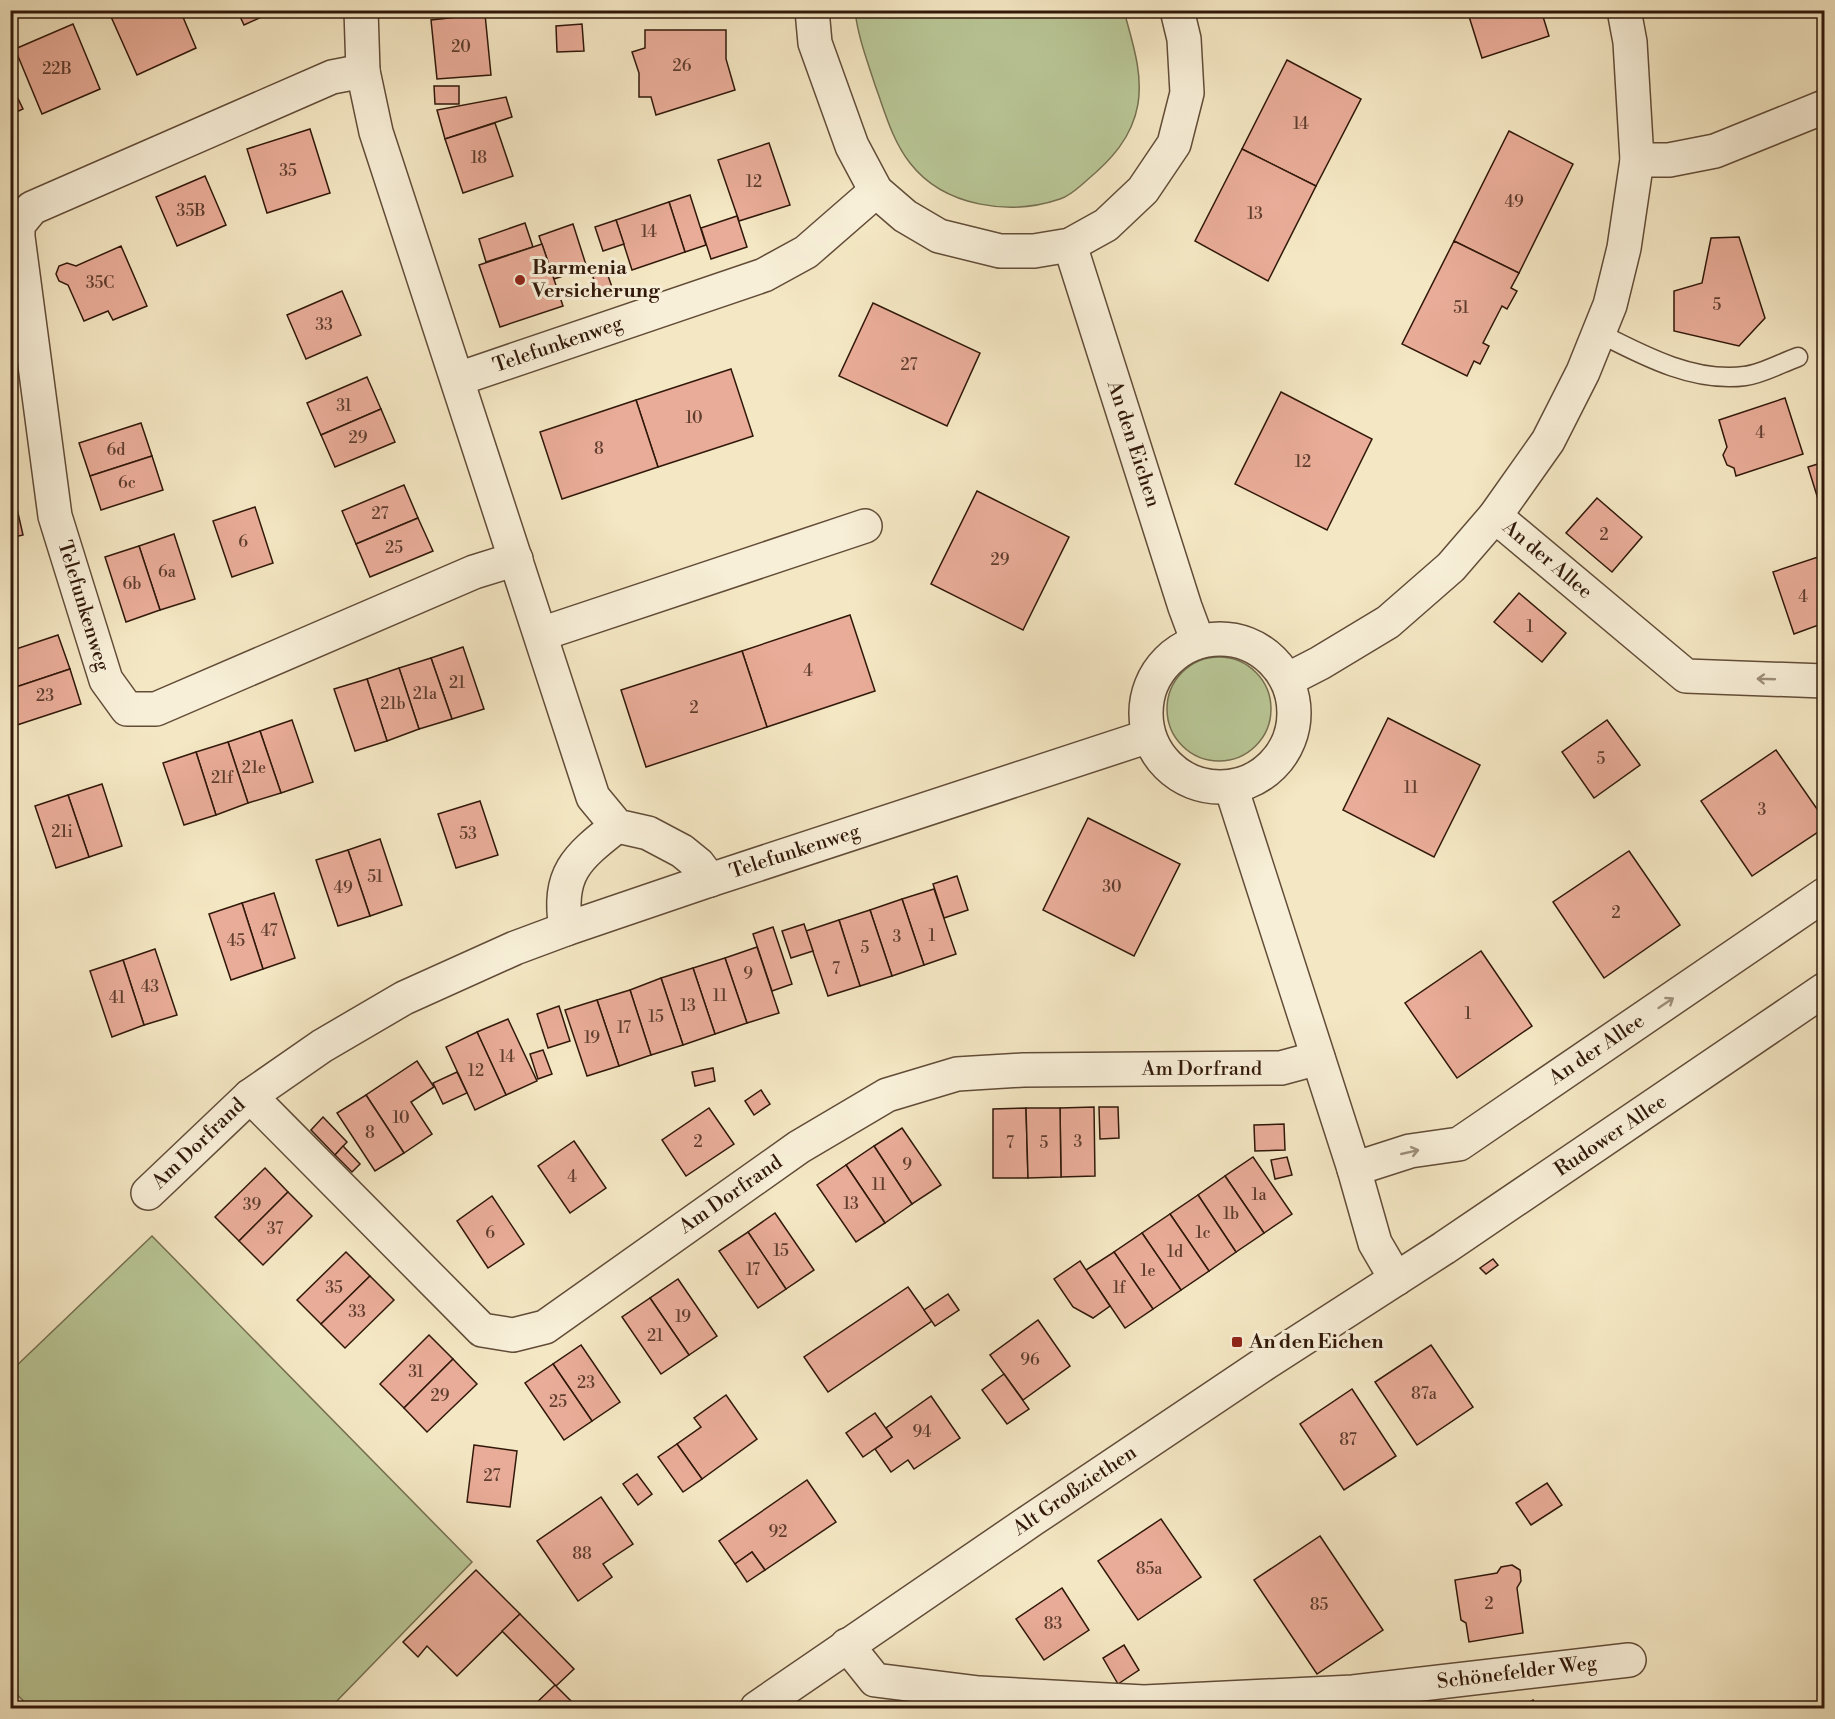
<svg xmlns="http://www.w3.org/2000/svg" width="1835" height="1719" viewBox="0 0 1835 1719" font-family="'Libre Bodoni',serif">
  <rect width="100%" height="100%" fill="#f4e7c3"/>
  <filter id="stains"><feTurbulence type="fractalNoise" baseFrequency=".00333" numOctaves="4"/><feColorMatrix values="0 0 0 0 .2 0 0 0 0 .09 0 0 0 0 .02 0 0 0 .5 -.17"/></filter>
  <radialGradient id="worn" r=".72"><stop offset=".6" stop-color="#630" stop-opacity="0"/><stop offset="1" stop-color="#630" stop-opacity=".3"/></radialGradient>
  <g fill="#b9c696" stroke="#756f50" stroke-width="1.5">
    <path d="M855 11H1124C1132 41 1143 72 1138 104 1132 138 1111 160 1086 181 1078 188 1070 196 1060 199 1010 216 944 207 910 163 892 140 885 112 875 85 867 60 858 37 855 11Z"/>
    <circle cx="1219" cy="709" r="52"/>
    <path d="M152 1236 472 1562 330 1708H31L11 1689V1371Z"/>
  </g>
  <g fill="#e9ac98" stroke="#31180a" stroke-width="1.5">
    <path d="M108 10H180L196 48 137 75Z"/>
    <path d="M237 10H277L244 25Z"/>
    <path d="M1467 10H1541L1549 36 1482 58Z"/>
    <path d="M485 14 491 75 437 79 431 20Z"/>
    <path d="M73 24 100 89 42 114 15 49Z"/>
    <path d="M582 24 584 51 557 52 556 26Z"/>
    <path d="M645 30H726V59L735 90 656 115 651 97H639V73L632 52 645 48Z"/>
    <path d="M1287 60 1361 99 1316 186 1242 149Z"/>
    <path d="M10 82 23 109 10 115Z"/>
    <path d="M434 86H459V104H435Z"/>
    <path d="M506 97 512 117 445 139 437 110Z"/>
    <path d="M495 123 513 176 463 193 445 139Z"/>
    <path d="M310 129 330 193 267 213 247 149Z"/>
    <path d="M1509 131 1573 164 1519 273 1454 241Z"/>
    <path d="M769 143 790 205 739 221 718 160Z"/>
    <path d="M1242 149 1316 186 1268 281 1195 241Z"/>
    <path d="M205 176 226 225 177 246 156 197Z"/>
    <path d="M690 195 706 245 685 252 669 202Z"/>
    <path d="M669 202 685 252 632 270 616 220Z"/>
    <path d="M737 216 747 247 711 259 701 228Z"/>
    <path d="M616 220 624 244 603 251 595 227Z"/>
    <path d="M525 223 533 247 486 262 479 239Z"/>
    <path d="M573 224 587 268 554 279 539 236Z"/>
    <path d="M1739 237 1765 318 1739 346 1674 331V291L1702 283 1711 238Z"/>
    <path d="M1454 241 1519 273 1511 288 1517 291 1507 309 1502 306 1483 343 1489 346 1480 364 1474 361 1467 376 1402 344Z"/>
    <path d="M542 244 563 306 500 327 479 265Z"/>
    <path d="M121 246 147 306 113 320 108 311 84 321 68 285 59 281 56 274 59 266 67 263 76 266Z"/>
    <path d="M606 270 612 287 598 292 592 274Z"/>
    <path d="M342 291 361 335 306 359 287 315Z"/>
    <path d="M873 303 980 353 947 426 839 376Z"/>
    <path d="M731 369 753 436 658 467 636 400Z"/>
    <path d="M367 377 381 409 321 435 307 403Z"/>
    <path d="M1281 392 1372 439 1327 530 1235 484Z"/>
    <path d="M1785 398 1803 454 1736 476 1734 468 1727 465 1723 455 1727 447 1719 420Z"/>
    <path d="M636 400 658 467 562 499 540 432Z"/>
    <path d="M381 409 395 442 335 467 321 435Z"/>
    <path d="M141 423 152 456 90 476 79 443Z"/>
    <path d="M152 456 163 490 101 510 90 476Z"/>
    <path d="M1824 462V515H1823L1808 467Z"/>
    <path d="M10 476 15 500 10 501Z"/>
    <path d="M404 485 418 518 356 544 342 511Z"/>
    <path d="M977 491 1069 537 1023 630 931 584Z"/>
    <path d="M1597 498 1642 537 1612 572 1566 533Z"/>
    <path d="M15 500 23 535 10 538V501Z"/>
    <path d="M255 507 273 563 232 577 213 521Z"/>
    <path d="M418 518 433 551 370 577 356 544Z"/>
    <path d="M174 534 195 599 160 610 139 546Z"/>
    <path d="M139 546 160 610 126 622 105 557Z"/>
    <path d="M1824 555V623L1794 634 1773 572Z"/>
    <path d="M1519 593 1566 633 1542 662 1494 622Z"/>
    <path d="M850 615 875 691 767 727 742 651Z"/>
    <path d="M58 635 70 669 10 689V651Z"/>
    <path d="M463 647 484 709 452 719 431 658Z"/>
    <path d="M742 651 767 727 646 767 621 690Z"/>
    <path d="M431 658 452 719 419 729 399 668Z"/>
    <path d="M399 668 419 729 387 741 367 679Z"/>
    <path d="M70 669 81 704 17 725 10 706V689Z"/>
    <path d="M367 679 387 741 355 751 334 689Z"/>
    <path d="M1388 718 1480 765 1434 857 1343 810Z"/>
    <path d="M292 720 313 782 281 793 260 731Z"/>
    <path d="M1607 720 1640 765 1594 798 1562 752Z"/>
    <path d="M260 731 281 793 248 803 228 742Z"/>
    <path d="M228 742 248 803 216 815 196 752Z"/>
    <path d="M1776 750 1824 819V828L1752 876 1701 801Z"/>
    <path d="M196 752 216 815 184 825 163 763Z"/>
    <path d="M102 784 122 846 89 857 68 795Z"/>
    <path d="M68 795 89 857 56 868 35 806Z"/>
    <path d="M480 801 498 855 456 868 438 814Z"/>
    <path d="M1088 818 1180 864 1134 956 1043 910Z"/>
    <path d="M380 839 402 905 370 916 348 850Z"/>
    <path d="M348 850 370 916 338 926 316 860Z"/>
    <path d="M1629 851 1680 925 1604 978 1553 902Z"/>
    <path d="M957 876 968 910 944 918 933 884Z"/>
    <path d="M934 889 956 954 924 965 902 899Z"/>
    <path d="M274 893 295 958 263 969 242 903Z"/>
    <path d="M902 899 924 965 892 976 870 910Z"/>
    <path d="M242 903 263 969 231 980 209 914Z"/>
    <path d="M870 910 892 976 860 986 839 920Z"/>
    <path d="M839 920 860 986 828 996 806 931Z"/>
    <path d="M804 924 813 951 791 958 782 931Z"/>
    <path d="M773 927 792 984 772 991 753 934Z"/>
    <path d="M757 947 779 1013 747 1023 725 958Z"/>
    <path d="M155 949 177 1015 144 1025 123 960Z"/>
    <path d="M1481 951 1532 1026 1457 1078 1405 1003Z"/>
    <path d="M725 958 747 1023 715 1034 693 968Z"/>
    <path d="M123 960 144 1025 112 1037 90 971Z"/>
    <path d="M693 968 715 1034 683 1045 661 978Z"/>
    <path d="M661 978 683 1045 651 1055 630 990Z"/>
    <path d="M630 990 651 1055 619 1066 597 1000Z"/>
    <path d="M597 1000 619 1066 587 1076 565 1010Z"/>
    <path d="M559 1006 570 1041 548 1048 537 1014Z"/>
    <path d="M508 1019 537 1081 506 1095 477 1032Z"/>
    <path d="M477 1032 506 1095 475 1110 446 1047Z"/>
    <path d="M543 1050 552 1074 538 1079 530 1054Z"/>
    <path d="M417 1061 434 1087 411 1102 432 1134 404 1153 366 1095Z"/>
    <path d="M713 1068 715 1081 695 1086 692 1072Z"/>
    <path d="M457 1072 467 1093 443 1104 433 1083Z"/>
    <path d="M761 1090 770 1104 754 1115 745 1101Z"/>
    <path d="M366 1095 404 1153 375 1171 337 1113Z"/>
    <path d="M1094 1107 1095 1176 1061 1177 1060 1108Z"/>
    <path d="M1099 1107H1118L1119 1138 1100 1139Z"/>
    <path d="M709 1108 734 1144 686 1176 662 1140Z"/>
    <path d="M1026 1108 1028 1178H993V1109Z"/>
    <path d="M1026 1108H1060L1061 1177 1028 1178Z"/>
    <path d="M323 1117 347 1142 335 1155 311 1130Z"/>
    <path d="M1284 1124 1285 1150 1255 1151 1254 1125Z"/>
    <path d="M902 1128 941 1185 912 1204 874 1146Z"/>
    <path d="M574 1141 606 1188 570 1213 538 1166Z"/>
    <path d="M343 1146 360 1164 352 1172 335 1155Z"/>
    <path d="M874 1146 912 1204 885 1223 846 1165Z"/>
    <path d="M1253 1157 1292 1214 1264 1233 1225 1176Z"/>
    <path d="M1287 1157 1292 1175 1275 1179 1271 1160Z"/>
    <path d="M846 1165 885 1223 856 1242 817 1185Z"/>
    <path d="M265 1168 288 1192 239 1241 215 1217Z"/>
    <path d="M1225 1176 1264 1233 1236 1252 1198 1195Z"/>
    <path d="M288 1192 312 1216 263 1265 239 1241Z"/>
    <path d="M1198 1195 1236 1252 1209 1271 1170 1214Z"/>
    <path d="M492 1196 524 1244 488 1268 457 1221Z"/>
    <path d="M775 1213 814 1270 786 1289 748 1232Z"/>
    <path d="M1170 1214 1209 1271 1181 1290 1142 1233Z"/>
    <path d="M748 1232 786 1289 758 1308 719 1251Z"/>
    <path d="M1142 1233 1181 1290 1153 1309 1114 1252Z"/>
    <path d="M346 1252 370 1276 321 1324 297 1300Z"/>
    <path d="M1114 1252 1153 1309 1125 1328 1086 1270Z"/>
    <path d="M1493 1259 1498 1265 1486 1274 1480 1268Z"/>
    <path d="M1080 1261 1110 1306 1093 1318 1073 1307 1054 1279Z"/>
    <path d="M370 1276 394 1300 345 1348 321 1324Z"/>
    <path d="M678 1279 717 1336 689 1355 650 1298Z"/>
    <path d="M908 1287 932 1321 828 1392 804 1357Z"/>
    <path d="M948 1294 959 1310 935 1326 924 1310Z"/>
    <path d="M650 1298 689 1355 661 1374 622 1317Z"/>
    <path d="M1038 1320 1070 1366 1023 1400 990 1355Z"/>
    <path d="M429 1335 453 1359 404 1408 380 1384Z"/>
    <path d="M581 1345 620 1402 592 1421 553 1364Z"/>
    <path d="M1431 1345 1473 1407 1417 1445 1375 1382Z"/>
    <path d="M453 1359 477 1384 427 1432 404 1408Z"/>
    <path d="M553 1364 592 1421 564 1440 525 1383Z"/>
    <path d="M1004 1374 1029 1409 1007 1424 982 1390Z"/>
    <path d="M1352 1389 1396 1456 1344 1490 1300 1424Z"/>
    <path d="M726 1395 757 1439 702 1479 677 1444 701 1427 694 1418Z"/>
    <path d="M931 1396 960 1438 914 1469 908 1460 891 1472 875 1449 892 1437 886 1428Z"/>
    <path d="M875 1413 892 1437 863 1457 846 1433Z"/>
    <path d="M677 1444 702 1479 683 1492 658 1457Z"/>
    <path d="M474 1445 517 1451 510 1507 467 1502Z"/>
    <path d="M637 1474 652 1494 638 1505 623 1484Z"/>
    <path d="M807 1480 836 1522 765 1570 752 1552 735 1564 719 1541Z"/>
    <path d="M1547 1483 1562 1505 1531 1525 1516 1503Z"/>
    <path d="M601 1497 633 1544 603 1564 612 1577 578 1601 537 1541Z"/>
    <path d="M1161 1519 1201 1577 1138 1620 1098 1561Z"/>
    <path d="M1320 1536 1383 1630 1317 1674 1254 1580Z"/>
    <path d="M752 1552 765 1570 747 1582 735 1564Z"/>
    <path d="M1512 1565 1520 1570 1521 1581 1517 1588 1523 1633 1469 1642 1466 1623 1461 1620 1455 1580 1497 1573 1501 1567Z"/>
    <path d="M476 1570 520 1614 457 1676 427 1646 418 1657 403 1642Z"/>
    <path d="M1062 1588 1089 1630 1044 1660 1016 1619Z"/>
    <path d="M520 1614 574 1669 556 1686 502 1631Z"/>
    <path d="M1124 1645 1139 1670 1118 1684 1103 1658Z"/>
    <path d="M555 1685 578 1708H531Z"/>
    <path d="M1533 1700 1538 1708H1521Z"/>
  </g>
  <g fill="none" stroke-linecap="round" stroke-linejoin="round">
    <defs>
      <path id="service" d="M1599 333C1642 355 1694 383 1745 376 1762 374 1781 363 1798 357"/>
      <g id="minor">
        <path d="M361 10 363 71 376 132 593 797 617 826 648 833 682 851 698 864 710 880"/>
        <path d="M812 10 815 43 852 146 876 191 905 216 939 236 1000 251H1034L1070 245 1106 225 1143 190 1174 144 1187 93 1184 39 1177 10"/>
        <path d="M363 71 332 77 32 208 18 225V237L55 516 106 680 127 709H156L474 572 516 559"/>
        <path d="M1637 160H1669L1715 151 1824 107"/>
        <path d="M1070 245 1185 607 1198 642"/>
        <path d="M458 379 764 275 806 252 876 191"/>
        <path d="M1495 516 1686 676 1824 681"/>
        <path d="M541 634 865 526"/>
        <circle cx="1220" cy="713" r="74"/>
        <path d="M1287 680 1320 663 1388 622 1451 567 1495 516 1548 441 1583 372 1610 305 1624 248 1637 160 1630 42 1624 10"/>
        <path d="M1231 787 1354 1169 1375 1243 1396 1279"/>
        <path d="M566 929C557 874 576 858 617 826"/>
        <path d="M250 1096 482 1330 513 1335 545 1327 799 1147 887 1095 957 1074 1023 1070 1281 1068 1318 1058"/>
        <path d="M1354 1169 1410 1151 1459 1144 1824 895"/>
        <path d="M148 1193 250 1096 322 1046 404 998 515 948 566 929 710 880 1149 736"/>
        <path d="M847 1645 875 1680 979 1693 1144 1702 1353 1692 1629 1660"/>
      </g>
      <path id="tertiary" d="M757 1708 1033 1519 1267 1362 1444 1248 1824 990"/>
    </defs>
    <use href="#service" stroke="#624c38" stroke-width="21"/>
    <use href="#minor" stroke="#624c38" stroke-width="36"/>
    <use href="#tertiary" stroke="#624c38" stroke-width="36"/>
    <use href="#service" stroke="#f8efd8" stroke-width="18"/>
    <use href="#minor" stroke="#f8efd8" stroke-width="33"/>
    <use href="#tertiary" stroke="#f8efd8" stroke-width="33"/>
  </g>
  <defs><path id="oneway-shaft" d="M-6 0H5M1.5-3L5.5 0L1.5 3" fill="none" stroke-width="1.6" stroke-linecap="round" stroke-linejoin="round" transform="scale(1.5)"/></defs>
  <g stroke="#9e8e7b">
    <use href="#oneway-shaft" transform="translate(1766 679) rotate(-178)"/>
    <use href="#oneway-shaft" transform="translate(1666 1003) rotate(-34)"/>
    <use href="#oneway-shaft" transform="translate(1410 1152) rotate(-13)"/>
  </g>
  <g fill="#8f2418" stroke="#f8efd8" stroke-width="2">
    <circle cx="520" cy="280" r="6"/>
    <rect x="1231" y="1336" width="12" height="12" rx="3"/>
  </g>
  <g text-anchor="middle" dominant-baseline="central" stroke-width="6" stroke-linejoin="round" paint-order="stroke">
    <g font-size="16" fill="#5f3d2e">
      <text x="461" y="47">20</text>
      <text x="682" y="66">26</text>
      <text x="57" y="69">22B</text>
      <text x="1301" y="124">14</text>
      <text x="479" y="158">18</text>
      <text x="288" y="171">35</text>
      <text x="754" y="182">12</text>
      <text x="1514" y="202">49</text>
      <text x="191" y="211">35B</text>
      <text x="1255" y="214">13</text>
      <text x="649" y="232">14</text>
      <text x="100" y="283">35C</text>
      <text x="1717" y="305">5</text>
      <text x="1461" y="308">51</text>
      <text x="324" y="325">33</text>
      <text x="909" y="365">27</text>
      <text x="344" y="406">31</text>
      <text x="694" y="418">10</text>
      <text x="1760" y="433">4</text>
      <text x="358" y="438">29</text>
      <text x="599" y="449">8</text>
      <text x="116" y="450">6d</text>
      <text x="1303" y="462">12</text>
      <text x="127" y="483">6c</text>
      <text x="380" y="514">27</text>
      <text x="1604" y="535">2</text>
      <text x="243" y="542">6</text>
      <text x="394" y="548">25</text>
      <text x="1000" y="560">29</text>
      <text x="167" y="572">6a</text>
      <text x="132" y="584">6b</text>
      <text x="1803" y="597">4</text>
      <text x="1530" y="627">1</text>
      <text x="808" y="671">4</text>
      <text x="457" y="683">21</text>
      <text x="425" y="694">21a</text>
      <text x="45" y="696">23</text>
      <text x="393" y="704">21b</text>
      <text x="694" y="708">2</text>
      <text x="1601" y="759">5</text>
      <text x="254" y="768">21e</text>
      <text x="222" y="778">21f</text>
      <text x="1411" y="788">11</text>
      <text x="1762" y="810">3</text>
      <text x="62" y="832">21i</text>
      <text x="468" y="834">53</text>
      <text x="375" y="877">51</text>
      <text x="1112" y="887">30</text>
      <text x="343" y="888">49</text>
      <text x="1616" y="913">2</text>
      <text x="269" y="931">47</text>
      <text x="932" y="936">1</text>
      <text x="897" y="937">3</text>
      <text x="236" y="941">45</text>
      <text x="865" y="948">5</text>
      <text x="836" y="969">7</text>
      <text x="748" y="974">9</text>
      <text x="150" y="987">43</text>
      <text x="720" y="996">11</text>
      <text x="117" y="998">41</text>
      <text x="688" y="1006">13</text>
      <text x="1468" y="1014">1</text>
      <text x="656" y="1017">15</text>
      <text x="624" y="1028">17</text>
      <text x="592" y="1038">19</text>
      <text x="507" y="1057">14</text>
      <text x="476" y="1071">12</text>
      <text x="401" y="1118">10</text>
      <text x="370" y="1133">8</text>
      <text x="698" y="1142">2</text>
      <text x="1078" y="1142">3</text>
      <text x="1010" y="1143">7</text>
      <text x="1044" y="1143">5</text>
      <text x="907" y="1165">9</text>
      <text x="572" y="1177">4</text>
      <text x="879" y="1185">11</text>
      <text x="1259" y="1195">1a</text>
      <text x="851" y="1204">13</text>
      <text x="252" y="1205">39</text>
      <text x="1231" y="1214">1b</text>
      <text x="275" y="1229">37</text>
      <text x="490" y="1233">6</text>
      <text x="1203" y="1233">1c</text>
      <text x="781" y="1251">15</text>
      <text x="1175" y="1252">1d</text>
      <text x="753" y="1270">17</text>
      <text x="1148" y="1271">1e</text>
      <text x="334" y="1288">35</text>
      <text x="1119" y="1288">1f</text>
      <text x="357" y="1312">33</text>
      <text x="683" y="1317">19</text>
      <text x="655" y="1336">21</text>
      <text x="1030" y="1360">96</text>
      <text x="416" y="1372">31</text>
      <text x="586" y="1383">23</text>
      <text x="1424" y="1394">87a</text>
      <text x="440" y="1396">29</text>
      <text x="558" y="1402">25</text>
      <text x="922" y="1432">94</text>
      <text x="1348" y="1440">87</text>
      <text x="492" y="1476">27</text>
      <text x="778" y="1532">92</text>
      <text x="582" y="1554">88</text>
      <text x="1149" y="1569">85a</text>
      <text x="1489" y="1604">2</text>
      <text x="1319" y="1605">85</text>
      <text x="1053" y="1624">83</text>
    </g>
    <g font-size="20" font-weight="bold" fill="#31180a" stroke="#f8efd8" text-anchor="start">
      <text x="532" y="268">Barmenia<tspan x="532" dy="23">Versicherung</tspan></text>
      <text x="1249" y="1342">An den Eichen</text>
    </g>
    <g font-size="20" fill="#31180a" stroke="#f8efd8">
      <text transform="translate(558 345) rotate(-19)">Telefunkenweg</text>
      <text transform="translate(1133 444) rotate(72)">An den Eichen</text>
      <text transform="translate(1547 560) rotate(40)">An der Allee</text>
      <text transform="translate(83 606) rotate(73)">Telefunkenweg</text>
      <text transform="translate(795 852) rotate(-18)">Telefunkenweg</text>
      <text transform="translate(1597 1050) rotate(-34)">An der Allee</text>
      <text x="1202" y="1069">Am Dorfrand</text>
      <text transform="translate(1611 1136) rotate(-34)">Rudower Allee</text>
      <text transform="translate(199 1144) rotate(-44)">Am Dorfrand</text>
      <text transform="translate(731 1195) rotate(-35)">Am Dorfrand</text>
      <text transform="translate(1075 1491) rotate(-34)">Alt Großziethen</text>
      <text transform="translate(1517 1673) rotate(-7)">Schönefelder Weg</text>
    </g>
  </g>
  <rect width="1835" height="1719" fill="none" stroke="#f4e7c3" stroke-width="36"/>
  <rect x="12" y="12" width="1811" height="1695" fill="none" stroke="#31180a" stroke-width="3"/>
  <rect x="18" y="18" width="1799" height="1683" fill="none" stroke="#31180a" stroke-width="1.5"/>
  <rect width="100%" height="100%" filter="url(#stains)"/>
  <rect width="100%" height="100%" fill="url(#worn)"/>
</svg>
